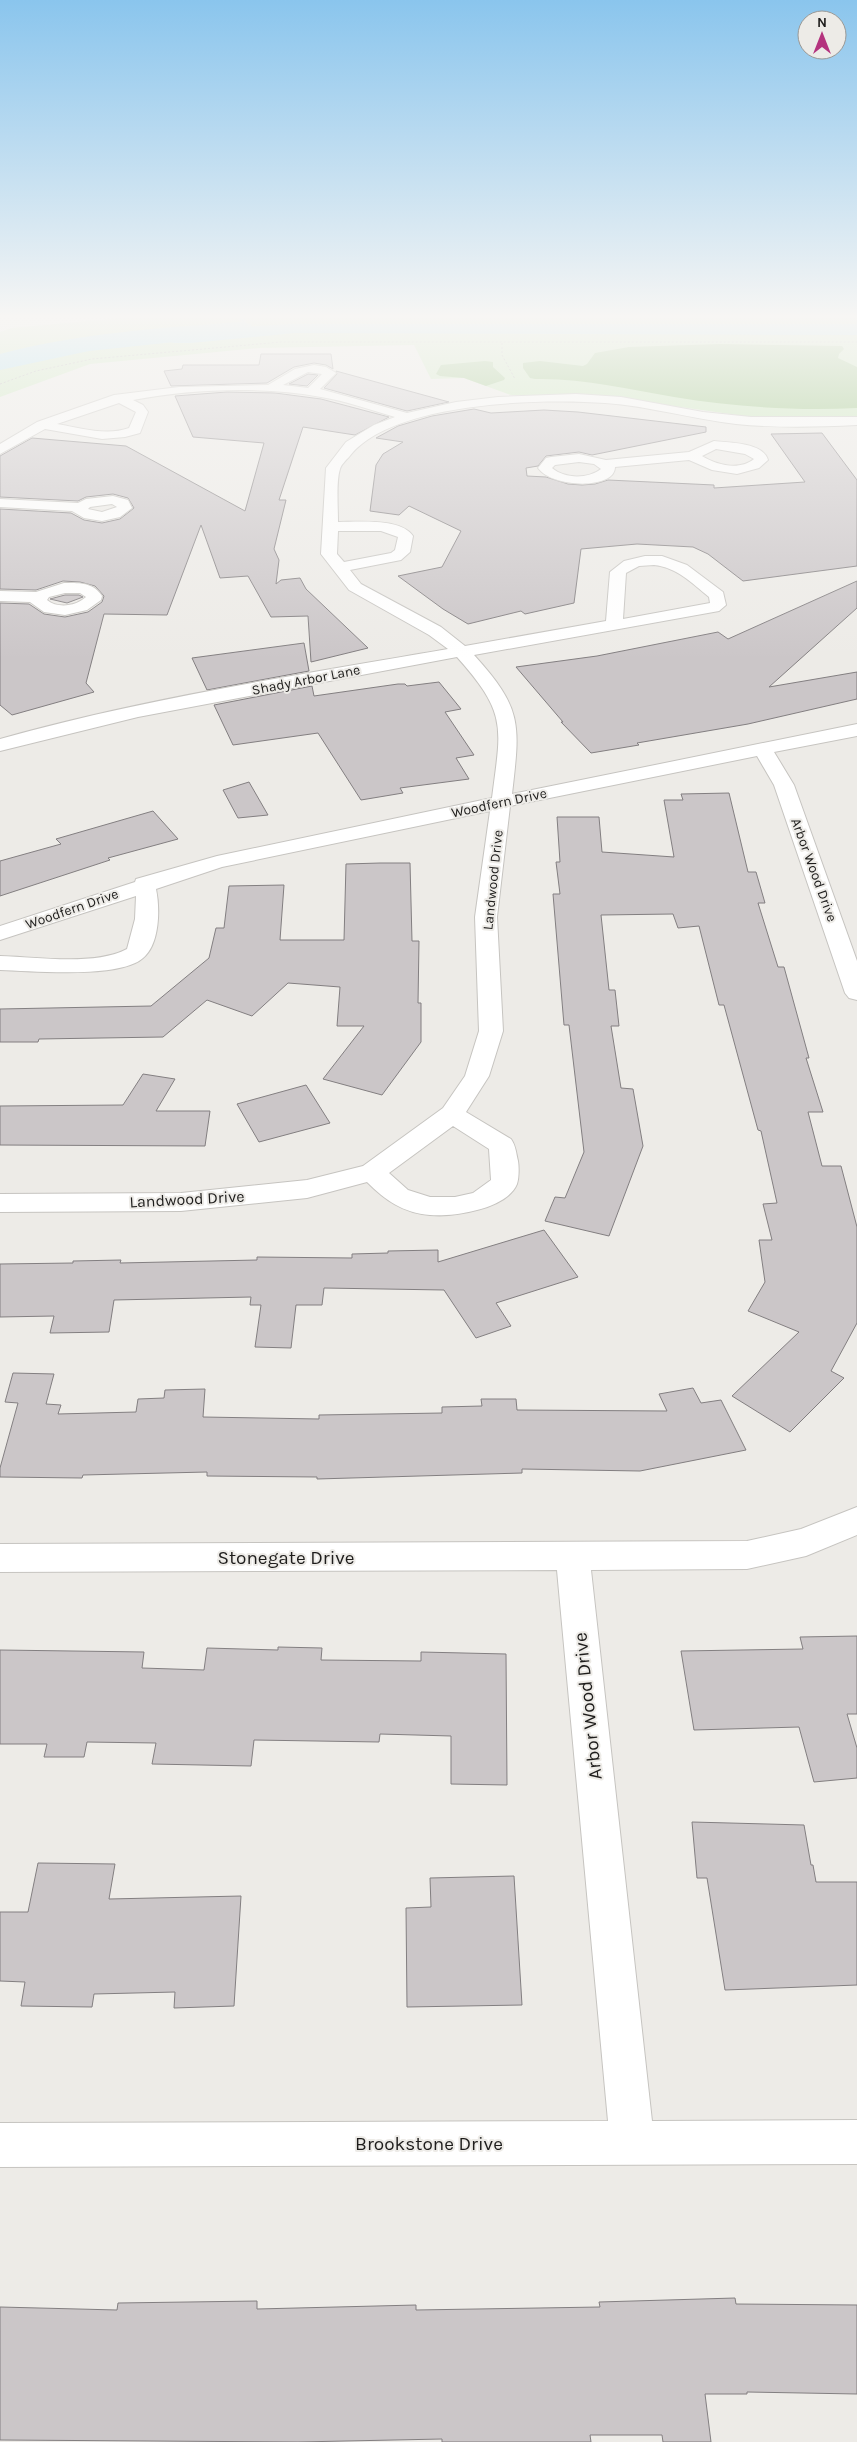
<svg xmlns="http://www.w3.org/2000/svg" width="857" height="2442" viewBox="0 0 857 2442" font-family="Karla,sans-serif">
  <rect width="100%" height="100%" fill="#edebe7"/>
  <path fill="#c4e7b4" d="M131 317H857V417L790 419 751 417 596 395H511L464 378 431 379 414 345 259 348 90 364 0 397V332L12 328Z"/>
  <g fill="#89bd6e">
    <path d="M720 344 842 346 844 349 839 354 838 358 857 367V408C796 411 734 407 674 397 627 389 583 378 535 379L530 378 523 368V363L540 361 583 366 587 364 595 353 629 347Z"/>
    <path d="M485 361 493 362V367L505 378 504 380 486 386 464 378 440 376 436 374 441 365Z"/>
  </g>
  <path fill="#9ddff5" d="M289 324H857V335L294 333 191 343H174L155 337 170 332Z"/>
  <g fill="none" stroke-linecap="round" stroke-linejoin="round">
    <path stroke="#9ddff5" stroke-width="4.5" d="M241 317 247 329"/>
    <path fill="#9ddff5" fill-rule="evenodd" d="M241 322 250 324 253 329 250 334 89 351 0 370V354C79 333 160 328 241 322Z"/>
  </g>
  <g fill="#cbc6c8" stroke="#837f81">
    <path d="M261 354H331L333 369 326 365 314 363 294 367 267 383 171 386 164 371 182 369 183 365H259Z"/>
    <path d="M336 371 449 402 407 411 324 388 337 374Z"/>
    <path d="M308 374 318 375 307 386 289 384Z"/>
    <path d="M227 392 275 393 321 399 389 417 355 435 303 427 279 500H286L274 549 279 560 276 584 281 580 300 578 306 589 368 648 311 662 308 616 271 617 248 576 220 578 201 525 167 615 104 614 86 683 94 692 12 715 0 705V603L29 604 44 614 65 617 88 612 102 602 104 596 95 586 80 582 63 581 36 590 0 589V509L71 513 84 520 102 523 120 519 134 508 128 498 113 494 86 497 78 501 0 497V456L32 438 126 446 245 511 264 443 193 437 175 396Z"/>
    <path d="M474 409 491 413 544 410 578 412 706 427V432L592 455 579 452 546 456 538 466 526 468 527 476 546 477 568 484 582 485 595 484 608 480 714 485V488L805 482 771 434 822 433 857 480V566L743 581 708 554 693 547 637 544 581 549 574 603 525 614 521 611 468 624 443 609 398 576 442 567 461 531 409 506 399 515 370 511 376 465 383 454 403 442 376 438 398 426 432 416Z"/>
    <path d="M857 581V608L769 687 857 672V699L748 724 637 743 639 745 591 753 561 722H563L516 667 597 656 718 632 728 639Z"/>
    <path d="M65 595H79L83 597 67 603 50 599Z"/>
    <path d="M304 643 309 671 207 690 192 658Z"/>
    <path d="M439 682 461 709 445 712 474 755 456 758 469 779 400 788 403 793 361 800 318 733 233 745 214 705 312 686 314 696 398 684H405L407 686Z"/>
    <path d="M249 782 268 815 238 818 223 790Z"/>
    <path d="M729 793 748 872H756L765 903H758L778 967H784L809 1058H806L823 1112H808L822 1166H841L857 1227V1323L831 1371 844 1378 790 1432 732 1396 799 1332 748 1311 765 1282 759 1240H772L763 1204 777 1203 761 1131 758 1130 724 1005H719L699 926 678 928 673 914 601 915 609 990H615L619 1026H611L621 1088 633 1089 643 1146 609 1236 545 1221 555 1197 565 1198 584 1152 569 1025H564L553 894H560L556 862H560L557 817H599L602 852 674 857 664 800H683L681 794Z"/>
    <path d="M153 811 178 839 108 858 110 860 0 896V861L61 844 56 839Z"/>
    <path d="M380 863H410L412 941H419L418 1003H421V1042L382 1095 323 1079 364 1026H337L340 987 288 983 252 1016 207 1000 163 1037 39 1039 38 1042H0V1009L151 1006 209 958 216 928H224L229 886 284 885 280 940H344L346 864Z"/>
    <path d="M143 1074 175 1079 156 1111H210L205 1146 0 1145V1106L123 1105Z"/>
    <path d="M306 1085 330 1123 259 1142 237 1104Z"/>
    <path d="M544 1230 578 1277 496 1303 511 1326 476 1338 444 1290 324 1288 322 1305H296L291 1348 255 1347 261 1305H250L251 1297 114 1300 109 1332 50 1333 54 1316 0 1317V1264L73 1263V1261L121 1260 120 1263 257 1260V1257L352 1258V1254L388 1253V1251L438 1250V1262Z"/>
    <path d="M13 1373 54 1374 46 1404 61 1405 58 1414 136 1412 138 1399 164 1398 165 1390 205 1389 203 1417 319 1419V1415L442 1413V1407L482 1406 481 1399H516L517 1410 667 1411 659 1394 693 1388 701 1403 721 1400 746 1450 640 1471 522 1469V1473L317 1479V1477L207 1476V1472L83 1475 82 1478 0 1477V1468L18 1403 5 1402Z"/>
    <path d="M857 1636V1714H847L857 1748V1778L814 1782 799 1727 694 1730 681 1651 803 1649 800 1637Z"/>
    <path d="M278 1647 322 1648 321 1660 421 1661V1652L506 1654 507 1785 451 1784V1736L380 1734 379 1742 254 1740 251 1766 152 1764 156 1743 87 1742 84 1757H44L47 1744H0V1650L144 1652 142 1668 204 1670 207 1648 278 1650Z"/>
    <path d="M692 1822 804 1825 811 1865H813L816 1882H857V1985L725 1990 707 1878H697Z"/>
    <path d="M38 1863 115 1864 109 1899 241 1896 234 2006 174 2008 175 1992 94 1994 92 2007 21 2006 25 1982 0 1981V1912H28Z"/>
    <path d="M514 1876 522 2005 407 2007 406 1908 431 1907 430 1878Z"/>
    <path d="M735 2298 736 2304 857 2305V2394L747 2392V2394H705L711 2442H663L662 2435H590L591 2442H442V2439L298 2442 0 2440V2307L117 2310 118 2303 257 2301V2309L416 2305V2310L600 2307 599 2302Z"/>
  </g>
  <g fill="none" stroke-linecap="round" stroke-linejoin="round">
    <defs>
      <g id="minor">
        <path d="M314 365 326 367 336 373 320 389 407 413 456 402 498 397 576 394 621 397 703 412 751 417H857V425C817 427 776 428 736 424 692 419 649 406 605 403 541 398 390 402 349 457 346 460 341 465 340 469 336 481 338 507 338 522 358 522 401 518 413 536L410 552 401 560 350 570 361 584 441 627 465 646 606 621 610 572 624 561 645 556H662L687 565 723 592 726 605 719 611 474 655C523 709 520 724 512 794L857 724V736L774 752 794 785 857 961V1000L849 998 845 993 774 785 757 756 510 806 497 917 503 1031 489 1076 466 1112 511 1139C516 1146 516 1153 518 1161 519 1167 519 1178 517 1184 507 1209 454 1217 430 1215 403 1213 385 1200 367 1182L307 1198 181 1211 0 1212V1194L181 1193 307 1180 363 1166 443 1108 465 1076 479 1031 475 917 490 811 222 867 156 889C160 908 160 944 143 958 120 979 32 971 0 970V956C36 957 96 966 127 949L135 919 136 896 0 940V926L135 882 136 879 217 856 492 798C501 727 508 714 457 657L138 717 0 751V739C146 698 298 675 448 649L429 635 349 590 321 554 326 468 346 442 374 425 395 417C371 410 346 401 321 397 261 386 193 389 133 400L143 405 148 412 140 433 125 437 102 439 45 429 0 454V444L37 422 114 395 179 387 268 385 295 369ZM308 372 322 374 308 388 283 385ZM119 403 136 412 129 428C107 436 80 428 57 424ZM338 531H381L398 537 395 550 391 553 344 562 337 554ZM654 565C676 567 692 583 709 597L710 603 623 619 626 573 639 566ZM453 1126 489 1149 491 1180 473 1193 455 1197H430L408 1190 389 1173Z"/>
        <path d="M714 441C729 443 763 442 768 460L759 468 737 474 712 470 689 460 615 467C615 490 552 488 538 468L546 458 551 457 579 454 606 460 689 452ZM716 449 745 454 754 459C739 471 717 465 702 456ZM579 462 594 464 601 469C588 479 565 479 552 468L555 465Z"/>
        <path d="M113 496 128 500 132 508 120 517 102 521 84 518 72 511 0 507V499L78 503 86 499ZM112 504 117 507 102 512 88 509 90 507Z"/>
        <path d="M64 583C79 583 93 582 102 596L101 600 87 610 65 615 44 612 30 602 0 601V591L36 592ZM65 593H80L86 597C76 606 58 609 47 600L49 597Z"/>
        <path d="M857 1507V1535L806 1556 747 1569 591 1570 652 2121 857 2120V2164L0 2167V2123L608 2121 557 1570 0 1572V1544L747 1541 801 1529Z"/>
      </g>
    </defs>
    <use href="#minor" stroke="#c6c4c0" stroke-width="2"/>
    <g stroke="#a6a4a1" stroke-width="1" stroke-dasharray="2 2" stroke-linecap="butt">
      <path d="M502 343V355L515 379"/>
      <path d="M0 384 36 371 92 359 281 342H857"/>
    </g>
    <use href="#minor" fill="#fff" fill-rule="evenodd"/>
  </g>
  <linearGradient id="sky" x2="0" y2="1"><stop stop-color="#8ac5ed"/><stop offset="0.48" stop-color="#f7f6f4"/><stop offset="1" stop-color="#f7f6f4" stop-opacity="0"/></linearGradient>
  <rect width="857" height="659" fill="url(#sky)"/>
  <g text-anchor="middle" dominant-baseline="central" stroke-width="4" stroke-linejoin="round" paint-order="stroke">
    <g font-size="14" fill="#1e1d1c" stroke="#edebe7">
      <text transform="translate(306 680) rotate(-11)">Shady Arbor Lane</text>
      <text transform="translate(499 803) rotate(-12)">Woodfern Drive</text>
      <text transform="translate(814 870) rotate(70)">Arbor Wood Drive</text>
      <text transform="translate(493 880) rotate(-84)">Landwood Drive</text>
      <text transform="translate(72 909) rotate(-19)">Woodfern Drive</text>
    </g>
    <g font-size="16" fill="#1e1d1c" stroke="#edebe7">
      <text transform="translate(187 1199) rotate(-3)">Landwood Drive</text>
    </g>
    <g font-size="19" fill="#1e1d1c" stroke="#edebe7">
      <text x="286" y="1558">Stonegate Drive</text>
      <text transform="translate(588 1706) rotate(-96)">Arbor Wood Drive</text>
      <text x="429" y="2144">Brookstone Drive</text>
    </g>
  </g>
  <g transform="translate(822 35)"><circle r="24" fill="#edebe7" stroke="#9a9996"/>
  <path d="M0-4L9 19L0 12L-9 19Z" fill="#b4337e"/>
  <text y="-8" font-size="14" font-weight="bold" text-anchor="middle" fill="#1e1d1c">N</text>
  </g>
</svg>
